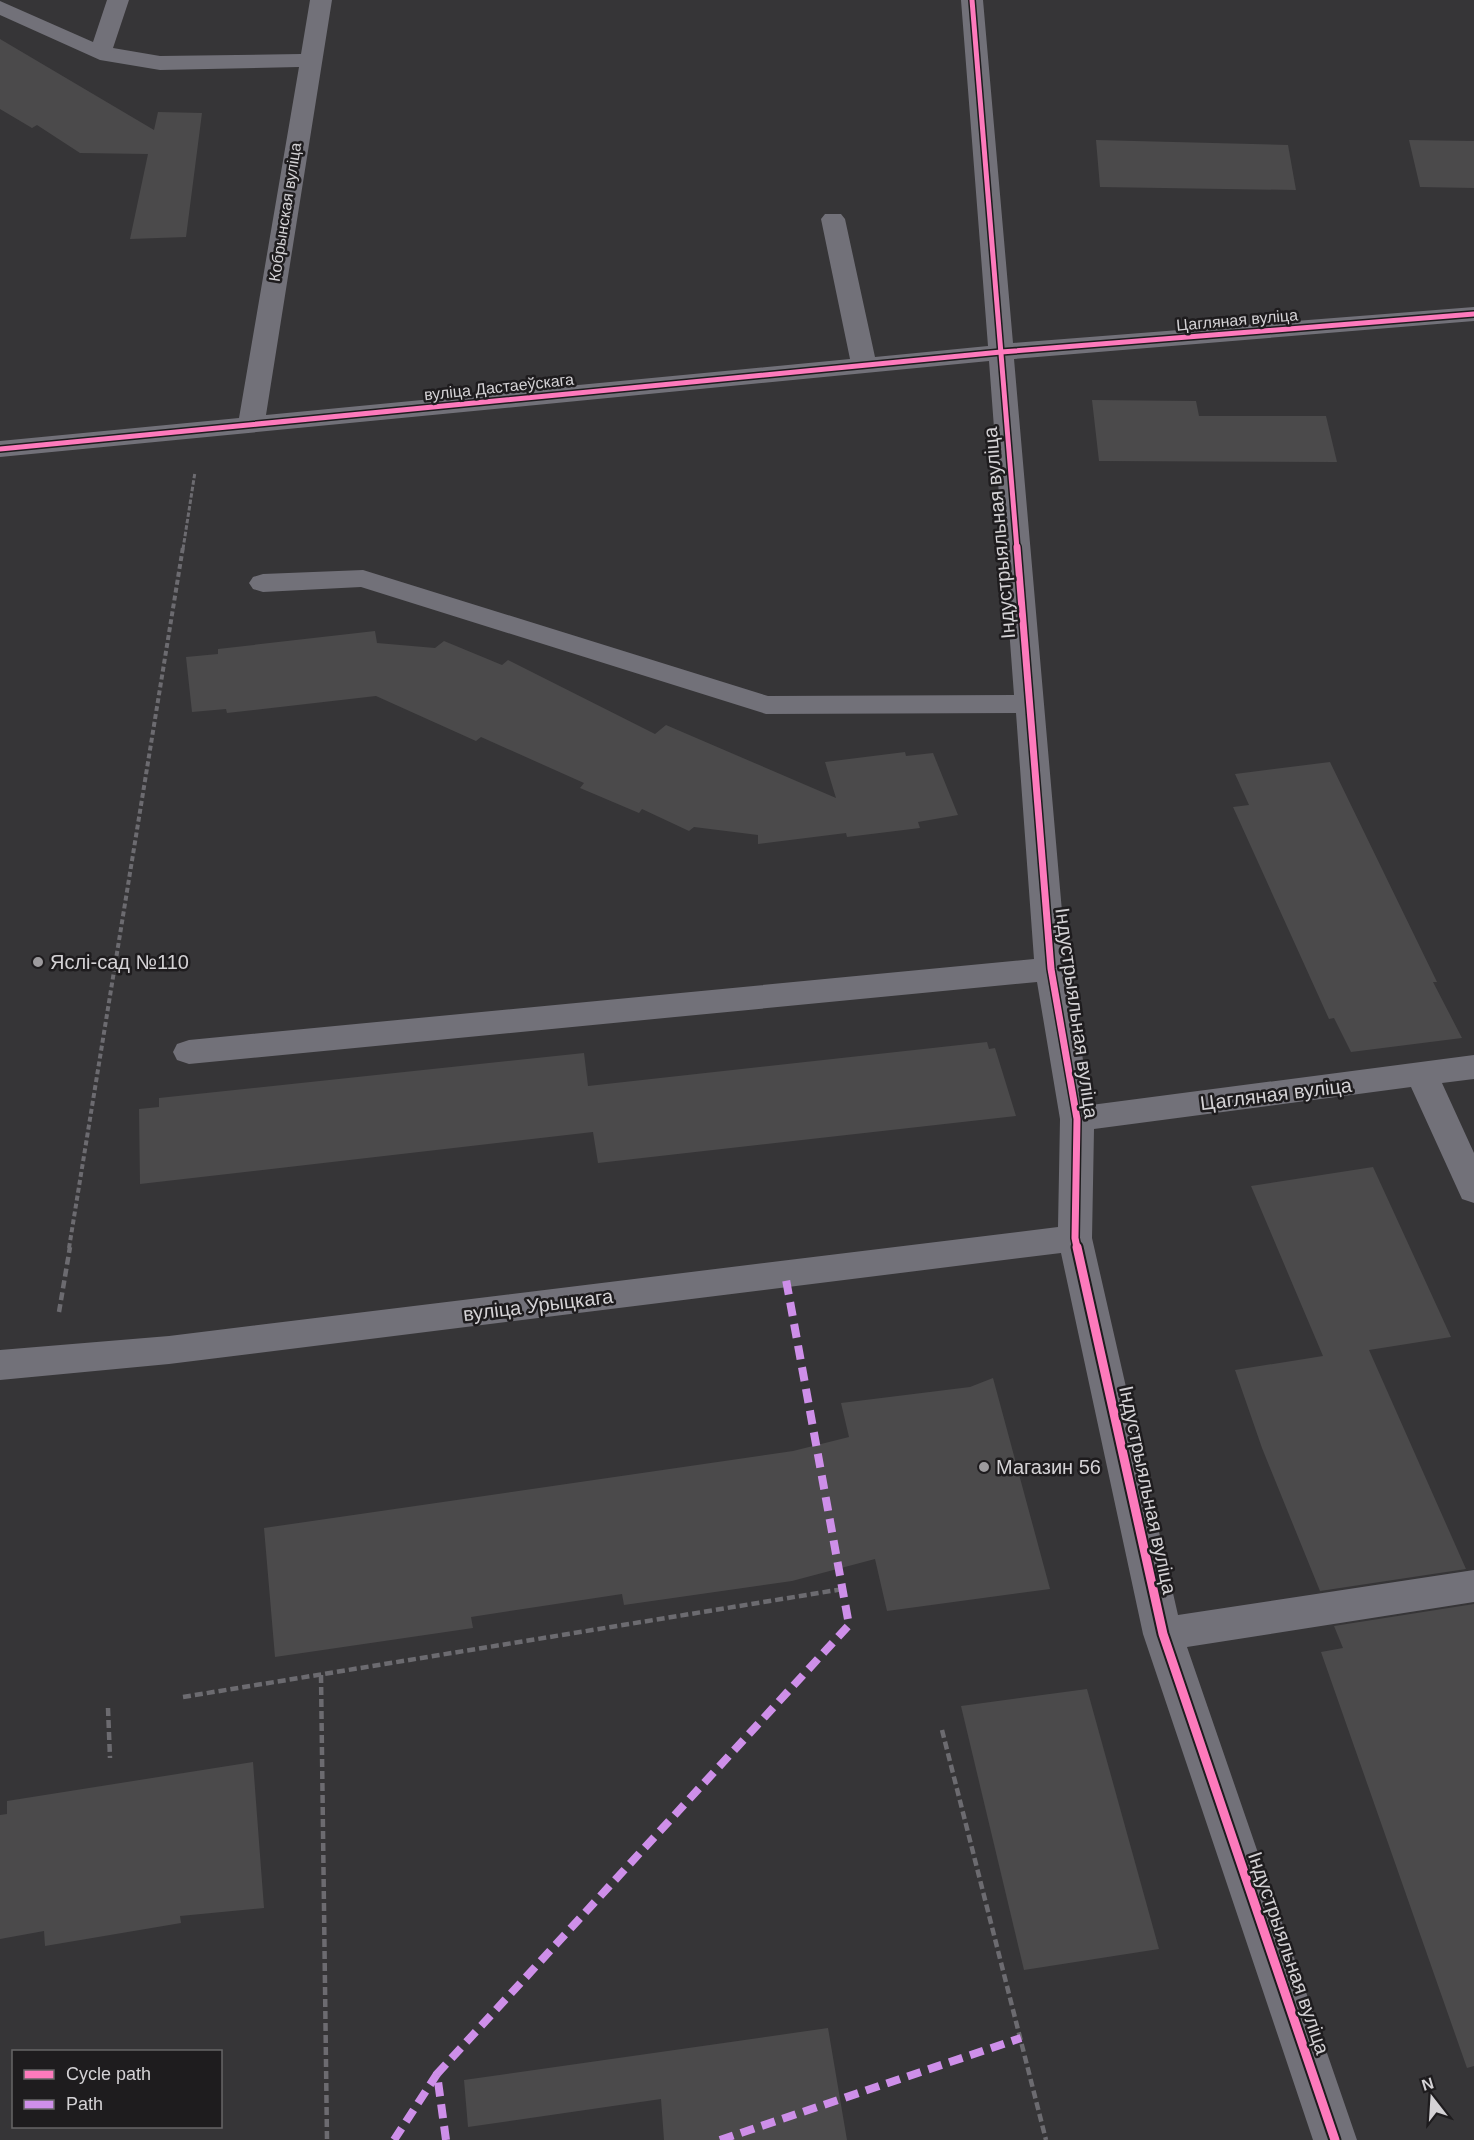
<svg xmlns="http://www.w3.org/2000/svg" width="1474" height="2140" viewBox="0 0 1474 2140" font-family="Arial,sans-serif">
  <rect width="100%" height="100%" fill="#363537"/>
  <g fill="#4b4a4b">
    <path d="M0 39 154 130 158 112 202 113 186 237 130 239 148 154 80 153 37 125 32 128 0 109Z"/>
    <path d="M1096 140 1288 145 1296 190 1100 187Z"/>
    <path d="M1409 140 1474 141V188L1420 187Z"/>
    <path d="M1092 400 1196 401 1199 416H1326L1337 462 1099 461Z"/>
    <path d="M375 631 377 643 435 648 444 641 502 665 508 660 655 734 666 725 836 798 825 762 905 752 906 756 933 753 958 815 918 822 920 828 847 837 846 833 758 844V835L694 827 689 831 642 809 639 813 580 788 584 783 481 737 476 741 376 696 227 713 226 709 192 712 186 657 218 654V649Z"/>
    <path d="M1330 762 1437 982H1433L1462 1038 1351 1052 1334 1018 1329 1019 1233 807 1249 805 1235 774Z"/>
    <path d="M987 1042 989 1049 995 1048 1016 1116 598 1163 593 1132 140 1184 139 1109 159 1107V1098L584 1053 588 1086Z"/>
    <path d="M1373 1167 1451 1337 1369 1350 1466 1569 1320 1591 1262 1448 1235 1370 1323 1356 1251 1186Z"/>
    <path d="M993 1378 1050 1589 887 1611 875 1559 792 1581 624 1605 622 1594 471 1617 473 1628 275 1657 264 1528 793 1451 849 1437 841 1403 970 1387Z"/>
    <path d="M1474 1604V2066L1467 2068 1321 1652 1343 1648 1334 1626Z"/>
    <path d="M1087 1689 1159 1949 1024 1970 961 1706Z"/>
    <path d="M253 1762 264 1908 180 1916 181 1923 45 1946 44 1931 0 1939V1815L7 1814V1801Z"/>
    <path d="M828 2028 847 2140H664L661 2099 468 2127 464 2080Z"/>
  </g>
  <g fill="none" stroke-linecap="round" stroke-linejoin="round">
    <path stroke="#6c6b70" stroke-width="3" stroke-dasharray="4.5 2" stroke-linecap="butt" d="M183 549 195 472"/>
    <path stroke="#6c6b70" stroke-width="4" stroke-dasharray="5 3" stroke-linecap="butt" d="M69 1248 183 547"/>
    <g stroke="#6c6b70" stroke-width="4.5" stroke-dasharray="8 4" stroke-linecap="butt">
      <path d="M59 1312 70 1247"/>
      <path d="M321 1675 327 2140"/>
      <path d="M183 1697 843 1589"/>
      <path d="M108 1708 110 1758"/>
      <path d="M942 1730 1046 2140"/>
    </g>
    <path fill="#727179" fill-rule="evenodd" d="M107 0H129L113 48 160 56 301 54 310 0H332L266 415 850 359 821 219 825 214H841L845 219 875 357 988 346 961 0H983L1013 343 1474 307V321L1014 359 1067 969 1091 1105 1474 1055V1079L1442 1083 1474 1153V1203L1462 1199 1411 1087 1094 1129 1092 1238 1178 1615 1474 1570V1602L1187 1647 1357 2140H1313L1143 1634 1061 1253 169 1364 0 1380V1350L169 1336 1058 1227 1060 1119 1037 982 189 1064 177 1060 173 1052 177 1044 189 1040 1034 959 1016 713 766 714 361 587 263 592 253 589 249 583 253 577 263 574 363 570 768 696 1014 695 989 361 0 457V441L239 418 299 67 160 70 100 60 0 15V1L93 42Z"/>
    <g stroke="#ce8fe9" stroke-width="8" stroke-dasharray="14 8" stroke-linecap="butt">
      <path d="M394 2140 437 2074"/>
      <path d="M446 2140 437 2074 849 1625 785 1274"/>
      <path d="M720 2140 1021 2038"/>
    </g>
    <defs>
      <g id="cycleway-far2">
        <path d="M972 0 1017 549"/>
        <path d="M0 449 1001 352 1474 314"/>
      </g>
      <path id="cycleway-far1" d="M1017 547 1051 969 1077 1119 1075 1238 1077 1248"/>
      <path id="cycleway" d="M1077 1247 1163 1634 1335 2140"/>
    </defs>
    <use href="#cycleway-far2" stroke="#1e1c1e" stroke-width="8"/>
    <use href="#cycleway-far1" stroke="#1e1c1e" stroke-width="10"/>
    <use href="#cycleway" stroke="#1e1c1e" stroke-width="13"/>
    <use href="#cycleway-far2" stroke="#fd7abc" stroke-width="5"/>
    <use href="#cycleway-far1" stroke="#fd7abc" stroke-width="7"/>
    <use href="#cycleway" stroke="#fd7abc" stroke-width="9"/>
  </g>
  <g fill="#9d9b9e" stroke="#1e1c1e" stroke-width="2">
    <circle cx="38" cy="962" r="6"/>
    <circle cx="984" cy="1467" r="6"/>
  </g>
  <g text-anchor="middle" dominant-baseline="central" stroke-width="5" stroke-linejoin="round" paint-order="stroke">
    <g font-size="16" fill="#d4d2d5" stroke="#1e1c1e">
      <text transform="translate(285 212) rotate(-81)">Кобрынская вуліца</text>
      <text transform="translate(1237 320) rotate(-5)">Цагляная вуліца</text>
      <text transform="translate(499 387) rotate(-6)">вуліца Дастаеўскага</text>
    </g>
    <g font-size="20" fill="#d4d2d5" stroke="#1e1c1e">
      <text transform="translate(999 533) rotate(-95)">Індустрыяльная вуліца</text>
      <text transform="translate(1077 1013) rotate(82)">Індустрыяльная вуліца</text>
      <text transform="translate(1276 1094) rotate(-7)">Цагляная вуліца</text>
      <text transform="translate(538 1305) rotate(-7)">вуліца Урыцкага</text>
      <text transform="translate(1148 1490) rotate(78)">Індустрыяльная вуліца</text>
      <text transform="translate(1289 1953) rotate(71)">Індустрыяльная вуліца</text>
    </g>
    <g font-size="20" fill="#d4d2d5" stroke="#1e1c1e" text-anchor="start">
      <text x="50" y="962">Яслі-сад №110</text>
      <text x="996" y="1467">Магазин 56</text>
    </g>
  </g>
  <rect x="12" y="2050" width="210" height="78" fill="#1e1c1e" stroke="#676567" stroke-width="1.5"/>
  <rect x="24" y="2070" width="30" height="9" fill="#fd7abc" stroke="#676567" stroke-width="1.5"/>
  <text x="66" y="2080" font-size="18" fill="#d4d2d5">Cycle path</text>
  <rect x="24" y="2100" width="30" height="9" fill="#ce8fe9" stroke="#676567" stroke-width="1.5"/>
  <text x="66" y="2110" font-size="18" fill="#d4d2d5">Path</text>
  <g transform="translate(1432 2098) rotate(343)" stroke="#1e1c1e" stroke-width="4.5" paint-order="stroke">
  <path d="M0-4.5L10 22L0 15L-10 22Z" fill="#d4d2d5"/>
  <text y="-9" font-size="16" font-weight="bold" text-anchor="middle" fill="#d4d2d5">N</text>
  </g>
</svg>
